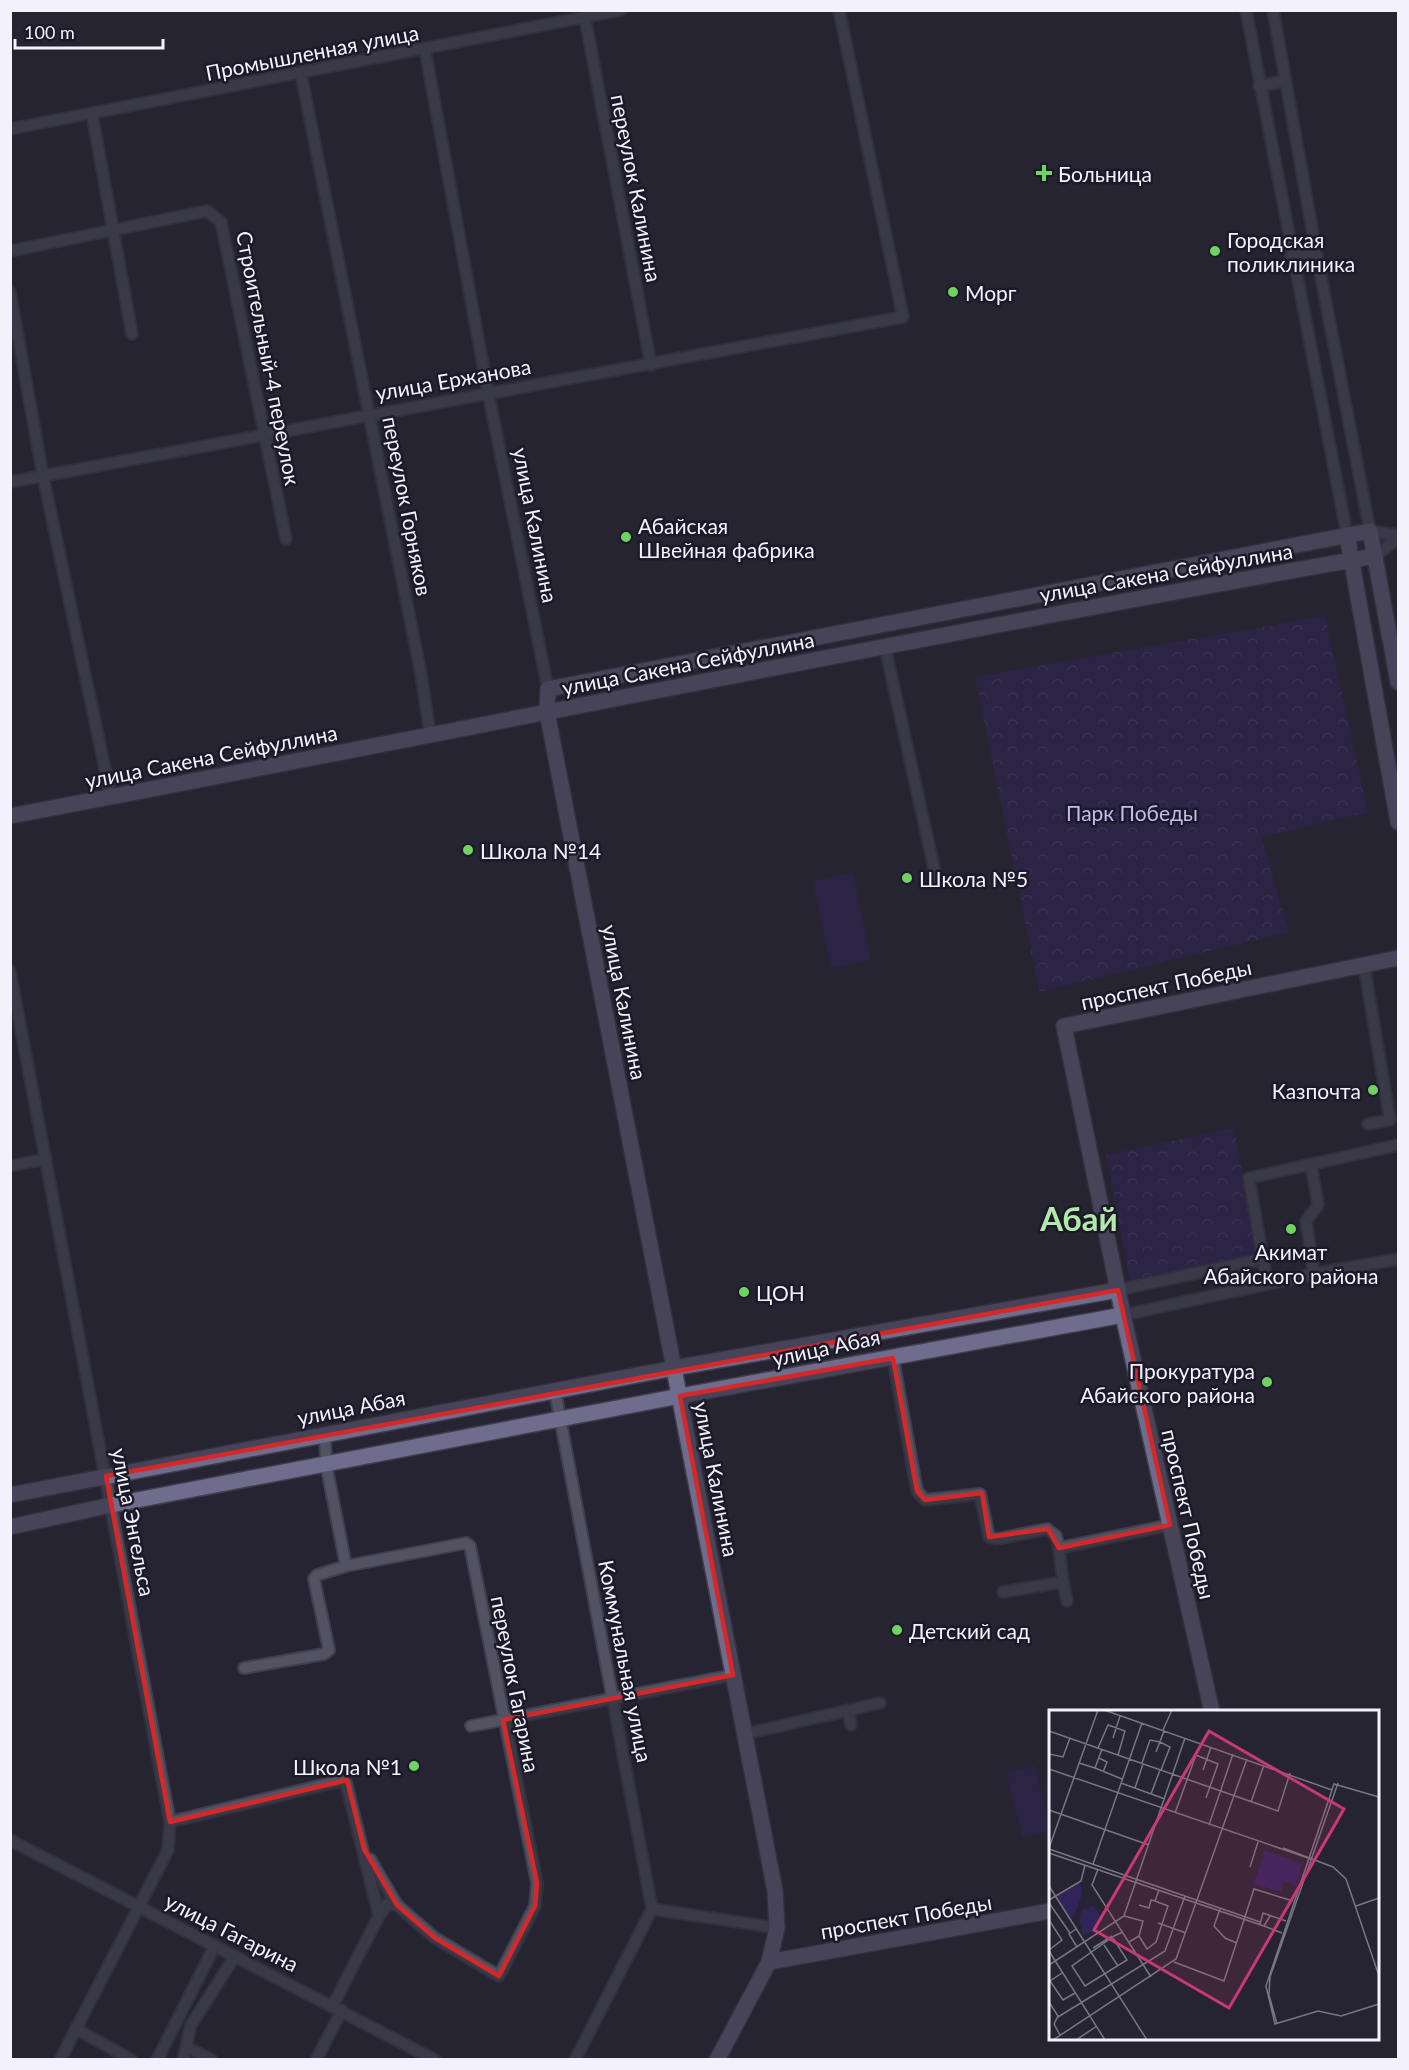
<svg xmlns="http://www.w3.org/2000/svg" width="1409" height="2070" viewBox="0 0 1409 2070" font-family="Lato,sans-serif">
  <defs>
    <pattern id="park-crowns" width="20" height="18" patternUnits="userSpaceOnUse" patternTransform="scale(1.5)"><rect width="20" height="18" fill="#31245b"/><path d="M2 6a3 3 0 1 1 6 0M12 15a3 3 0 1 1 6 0" fill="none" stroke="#4f4473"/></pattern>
  </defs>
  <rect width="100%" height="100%" fill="#262432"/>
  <g fill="#31245b">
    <path d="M853 873 871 960 831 968 813 881Z"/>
    <path d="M1035 1766 1050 1831 1023 1838 1006 1773Z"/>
  </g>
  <g fill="url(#park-crowns)">
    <path d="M1325 616 1368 812 1261 837 1289 932 1039 992 975 677Z"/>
    <path d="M1234 1128 1258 1255 1130 1280 1106 1155Z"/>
  </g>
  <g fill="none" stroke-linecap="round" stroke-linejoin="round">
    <defs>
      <g id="street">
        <path d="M1246 10 1347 535"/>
        <path d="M1273 10 1316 251 1370 531 1398 535"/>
        <path d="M585 18 651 365"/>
        <path d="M425 50 488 392 548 689"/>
        <path d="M301 74 421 674 430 734"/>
        <path d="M1259 86 1286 81"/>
        <path d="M92 114 132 334"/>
        <path d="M10 129 621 10"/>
        <path d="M10 251 207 211 221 222 286 539"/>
        <path d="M1291 256 1316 251"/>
        <path d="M10 292 43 476 111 797"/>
        <path d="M10 482 903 317 839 10"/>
        <path d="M1375 556 1398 538"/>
        <path d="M885 647 936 877"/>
        <path d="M1364 965 1390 1120 1368 1124"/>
        <path d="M10 971 170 1822 168 1850 60 2060"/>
        <path d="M10 1166 46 1159"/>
        <path d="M1314 1274 1398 1259"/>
        <path d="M1267 1283 1249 1178 1398 1145"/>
        <path d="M1118 1290 1262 1259"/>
        <path d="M1123 1315 1314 1274 1306 1221 1318 1205 1311 1164"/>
        <path d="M893 1358 917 1491 925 1500 980 1494 989 1537 997 1539 1047 1529 1056 1536 1059 1548 1170 1525"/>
        <path d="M555 1391 652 1909 575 2060"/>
        <path d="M325 1434 326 1464 346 1566 466 1543 470 1546 537 1883 535 1906 499 1976 435 1938 397 1905 387 1904 379 1916"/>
        <path d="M1063 1582 1067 1601"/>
        <path d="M1003 1592 1063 1582 1059 1548"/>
        <path d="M244 1668 324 1654 329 1650 314 1579 317 1575 346 1566"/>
        <path d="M848 1710 851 1725"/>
        <path d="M471 1726 733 1675"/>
        <path d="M745 1734 880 1703"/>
        <path d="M170 1822 340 1781 346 1783 379 1916 333 2005"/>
        <path d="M10 1840 435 2060"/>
        <path d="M370 1859 397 1905"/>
        <path d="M652 1909 777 1928"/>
        <path d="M76 2029 132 2060"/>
        <path d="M188 2048 212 2060"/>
        <path d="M157 2060 215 1945"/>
        <path d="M183 2060 191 2025 235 1956"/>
        <path d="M316 2060 342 2010"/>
      </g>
      <g id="secondary">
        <path d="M1347 535 1398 822"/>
        <path d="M10 816C465 730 919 636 1375 556"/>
        <path d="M10 1495 674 1368 1118 1290"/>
        <path d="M10 1527 111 1505 680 1396 1123 1315"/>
        <path d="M1212 1712 1123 1315 1064 1026 1398 958"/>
        <path d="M769 1962 1050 1911"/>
        <path d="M717 2060 769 1962 777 1928 775 1891 547 712 548 689 1370 531 1398 682"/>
      </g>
    </defs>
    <use href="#street" stroke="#413f4c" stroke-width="14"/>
    <use href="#secondary" stroke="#413f4c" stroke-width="18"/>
    <use href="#street" stroke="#535262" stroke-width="10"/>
    <use href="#secondary" stroke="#706c8d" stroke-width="15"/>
  </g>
  <path d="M0 0H1409V2070H0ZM1118 1290 1170 1525 1059 1548 1048 1529 989 1537 982 1493 925 1500 917 1491 893 1358 680 1396 733 1675 503 1720 537 1883 535 1906 499 1976 435 1938 397 1905 364 1849 347 1780 170 1822 106 1476Z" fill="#262432" fill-opacity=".55" fill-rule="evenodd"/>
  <path fill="none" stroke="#d62828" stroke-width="4.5" stroke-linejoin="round" d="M1118 1290 1170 1525 1059 1548 1048 1529 989 1537 982 1493 925 1500 917 1491 893 1358 680 1396 733 1675 503 1720 537 1883 535 1906 499 1976 435 1938 397 1905 364 1849 347 1780 170 1822 106 1476Z"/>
  <g fill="#6ed360" stroke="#1c1a28" stroke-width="2">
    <path d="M1041 164h6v6h6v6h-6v6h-6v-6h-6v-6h6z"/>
    <circle cx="1215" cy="251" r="6"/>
    <circle cx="953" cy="292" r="6"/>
    <circle cx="626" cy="537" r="6"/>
    <circle cx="468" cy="850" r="6"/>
    <circle cx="907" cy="878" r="6"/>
    <circle cx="1373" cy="1090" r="6"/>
    <circle cx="1291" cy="1229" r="6"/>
    <circle cx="744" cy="1292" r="6"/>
    <circle cx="1267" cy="1382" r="6"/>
    <circle cx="897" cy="1630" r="6"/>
    <circle cx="414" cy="1766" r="6"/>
  </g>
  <g text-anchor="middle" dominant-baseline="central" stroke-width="5" stroke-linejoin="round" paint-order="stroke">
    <g font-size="21" fill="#f3f2fc" stroke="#1c1a28">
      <text transform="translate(312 52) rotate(-11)">Промышленная улица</text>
      <text transform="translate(637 188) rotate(79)">переулок Калинина</text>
      <text transform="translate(269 358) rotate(79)">Строительный-4 переулок</text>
      <text transform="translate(453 379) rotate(-10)">улица Ержанова</text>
      <text transform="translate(408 506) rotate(79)">переулок Горняков</text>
      <text transform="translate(536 525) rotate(79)">улица Калинина</text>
      <text transform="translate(1166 572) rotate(-10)">улица Сакена Сейфуллина</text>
      <text transform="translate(688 663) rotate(-11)">улица Сакена Сейфуллина</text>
      <text transform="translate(211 756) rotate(-11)">улица Сакена Сейфуллина</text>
      <text transform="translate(1166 984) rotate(-12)">проспект Победы</text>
      <text transform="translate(625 1002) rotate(79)">улица Калинина</text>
      <text transform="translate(826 1347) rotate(-12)">улица Абая</text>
      <text transform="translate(351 1407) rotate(-11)">улица Абая</text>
      <text transform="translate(717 1479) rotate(79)">улица Калинина</text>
      <text transform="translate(1189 1514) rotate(77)">проспект Победы</text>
      <text transform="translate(134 1522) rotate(79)">улица Энгельса</text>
      <text transform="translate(626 1661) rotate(79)">Коммунальная улица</text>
      <text transform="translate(516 1684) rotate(79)">переулок Гагарина</text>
      <text transform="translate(906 1916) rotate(-10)">проспект Победы</text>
      <text transform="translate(232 1932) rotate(27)">улица Гагарина</text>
    </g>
    <g font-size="21" fill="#f3f2fc" stroke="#1c1a28" text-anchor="start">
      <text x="1058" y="173">Больница</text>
      <text x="1227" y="239">Городская<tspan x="1227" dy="24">поликлиника</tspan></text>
      <text x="965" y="292">Морг</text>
      <text x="638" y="525">Абайская<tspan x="638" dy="24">Швейная фабрика</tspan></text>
      <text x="480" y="850">Школа №14</text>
      <text x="919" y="878">Школа №5</text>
      <text x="1361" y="1090" text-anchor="end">Казпочта</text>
      <text x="1291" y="1251" text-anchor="middle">Акимат<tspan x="1291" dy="24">Абайского района</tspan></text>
      <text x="756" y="1292">ЦОН</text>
      <text x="1255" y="1370" text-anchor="end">Прокуратура<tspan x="1255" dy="24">Абайского района</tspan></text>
      <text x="909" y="1630">Детский сад</text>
      <text x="402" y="1766" text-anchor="end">Школа №1</text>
    </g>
    <g font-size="21" fill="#c1baf4" stroke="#1c1a28">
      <text x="1132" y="812">Парк Победы</text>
    </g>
    <g font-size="33" font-weight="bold" fill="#b3e9ab" stroke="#1c1a28">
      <text x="1079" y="1218">Абай</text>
    </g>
  </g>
  <g transform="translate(1049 1710)">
    <rect width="330" height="330" fill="#262432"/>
    <path d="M31 172 33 184 25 206 21 207 8 187ZM45 196 51 206 46 221 34 225 30 208 33 200Z" fill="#31245b"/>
    <path d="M216 140 253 154 246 175 235 171 232 182 205 174Z" fill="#31245b"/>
    <path fill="none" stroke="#787683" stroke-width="1.5" d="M55 0 283 80M114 20 123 0M0 21 229 101 241 63M64 28 71 6M49 38 59 15 76 21 69 45M107 42 115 21M0 44 14 47 21 28M50 48 58 52 54 62M30 53 46 58 53 39M93 53 101 30 111 32 121 37 112 60M46 58 73 69M0 59 265 150M154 60 162 37M72 73 116 89M86 78 94 54M102 84 111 60M330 87 285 74 217 276 226 314 269 301 292 306 330 294M202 92 215 55M0 100 100 135M126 103 147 45 169 54 157 88M160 115 184 44M0 138 49 0M234 138 284 157 297 169 330 266M0 139 211 212M0 143 215 216 221 206M44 154 93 13M201 157 209 132M49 159 43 175 102 267M0 176 98 330M0 190 32 171 36 155M0 193 21 223M90 195 100 198 102 190 106 191M307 196 330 188M171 199 165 216 176 228 188 233M75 206 94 211 90 226 80 232M0 210 13 230 0 240M109 213 137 223M211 214 214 203 237 211M215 216 233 223M27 219 20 224 28 237M90 226 98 239 107 232 119 196 106 191 110 180M64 228 78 250 36 276 23 256 65 226 74 222M55 235 69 256M44 238 63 226M0 241 56 330M125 252 175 271 205 179 244 191M0 255 75 206 136 28M13 263 1 271 14 290 26 283M0 292 9 306 5 314 11 325M9 307 116 241 136 186M228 314 220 285 221 267 289 73M4 330 127 249 198 49M27 330 48 316"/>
    <path fill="#c93973" fill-opacity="0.15" stroke="#c93973" stroke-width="3" d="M160 21 295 99 180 298 45 220Z"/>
    <rect width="330" height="330" fill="none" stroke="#f3f2fc" stroke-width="3"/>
  </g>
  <rect width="1409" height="2070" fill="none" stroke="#f3f2fc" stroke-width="24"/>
  <path d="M15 39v9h148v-9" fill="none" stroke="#f3f2fc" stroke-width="3"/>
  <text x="24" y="39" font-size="18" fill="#f3f2fc" stroke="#1c1a28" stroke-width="4.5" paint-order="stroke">100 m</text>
</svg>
